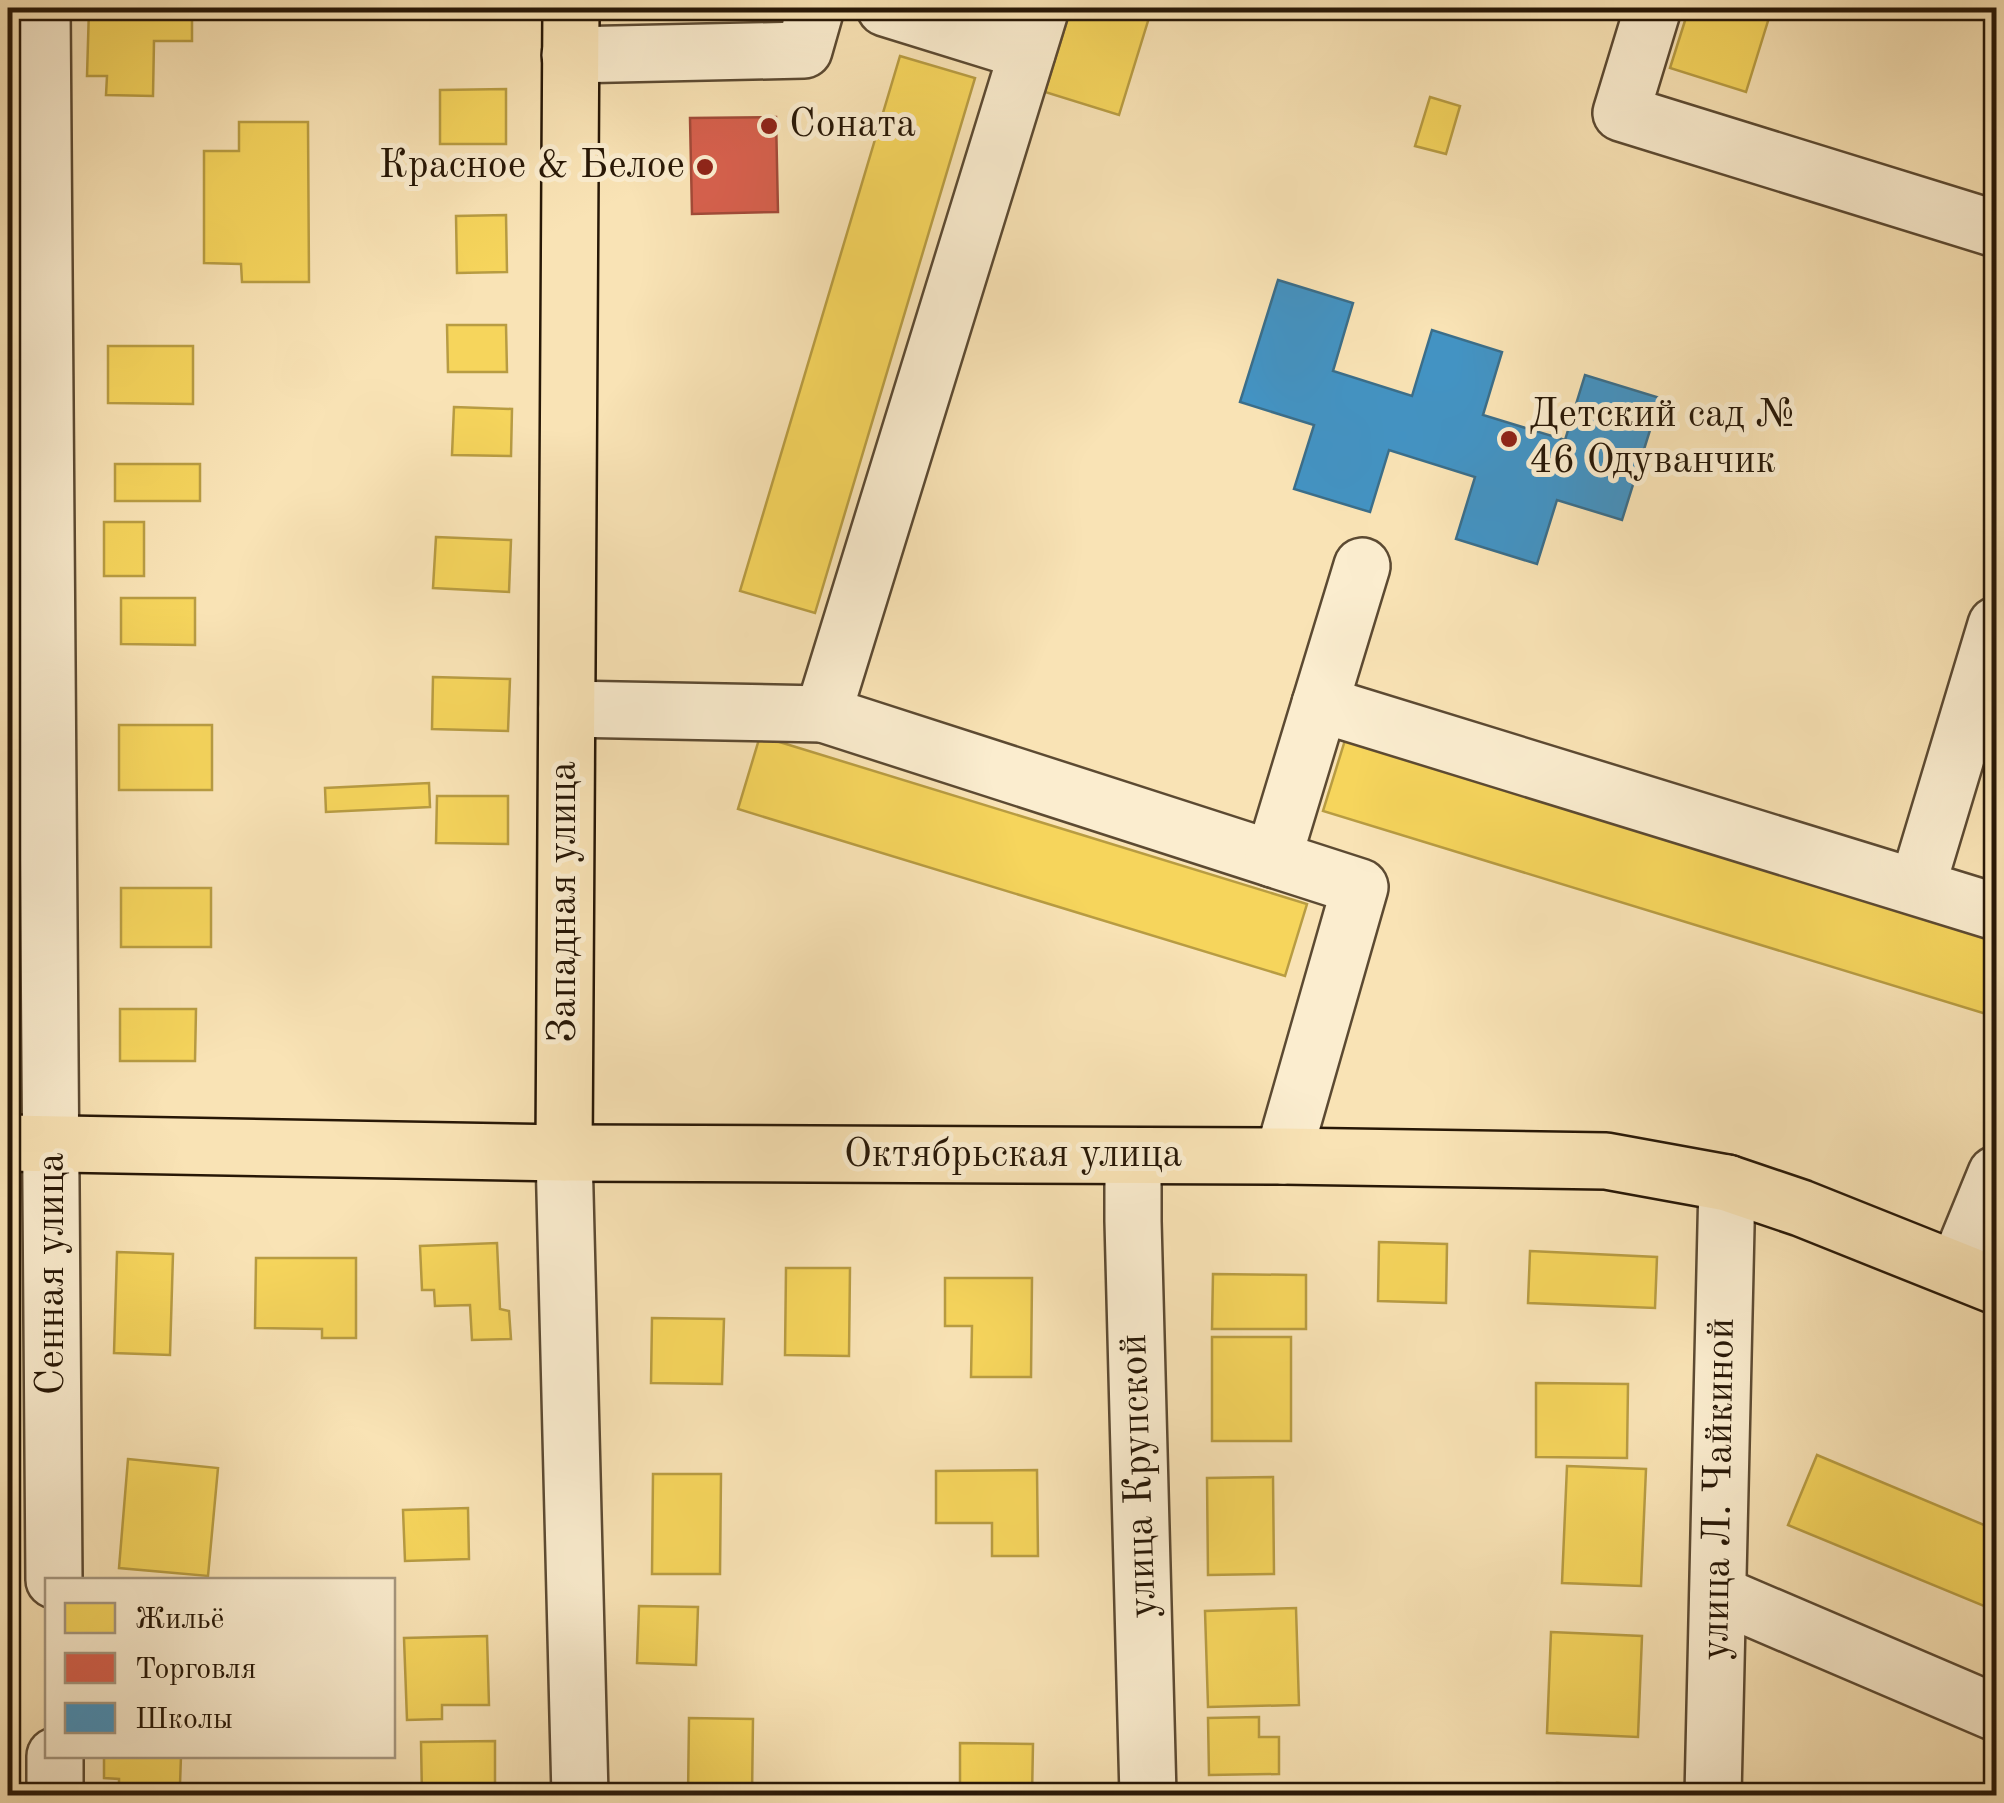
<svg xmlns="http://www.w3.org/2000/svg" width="2004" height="1803" viewBox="0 0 2004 1803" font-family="'Old Standard TT',serif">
  <rect width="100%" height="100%" fill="#f9e3b5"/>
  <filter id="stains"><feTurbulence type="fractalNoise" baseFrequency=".002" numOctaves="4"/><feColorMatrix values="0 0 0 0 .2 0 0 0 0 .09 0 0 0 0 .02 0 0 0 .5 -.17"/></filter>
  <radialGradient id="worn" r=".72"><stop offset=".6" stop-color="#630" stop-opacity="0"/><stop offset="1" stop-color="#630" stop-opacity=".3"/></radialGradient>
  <g fill="#f6d55c" stroke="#b89c42" stroke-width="2.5">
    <path d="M89 8H192V41H154L153 96 106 95 107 76H87Z"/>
    <path d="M1071 8H1152L1119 115 1045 92Z"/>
    <path d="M1689 8H1772L1746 92 1670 68Z"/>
    <path d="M900 56 975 78 815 613 740 591Z"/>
    <path d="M506 89V144H440V90Z"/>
    <path d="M1430 97 1460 106 1446 154 1415 146Z"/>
    <path d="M239 122H308L309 282H242L241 264 204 263V151H239Z"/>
    <path d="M506 215 507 272 457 273 456 216Z"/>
    <path d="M447 325H506L507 372H448Z"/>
    <path d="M108 346H193V404L108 403Z"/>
    <path d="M454 407 512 409 511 456 452 455Z"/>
    <rect x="115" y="464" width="85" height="37"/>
    <rect x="104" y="522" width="40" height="54"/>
    <path d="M436 537 511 540 509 592 433 588Z"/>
    <path d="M121 598H195V645L121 644Z"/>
    <path d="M433 677 510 679 508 731 432 729Z"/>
    <rect x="119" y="725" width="93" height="65"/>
    <path d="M760 736 1307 904 1285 976 738 809Z"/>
    <path d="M1346 737 1996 936V1017L1323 811Z"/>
    <path d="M429 783 430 807 326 812 325 788Z"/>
    <path d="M437 796H508V844L436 843Z"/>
    <rect x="121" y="888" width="90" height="59"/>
    <path d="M120 1009H196L195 1061H120Z"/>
    <path d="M1379 1242 1447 1244 1446 1303 1378 1301Z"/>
    <path d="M497 1243 500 1309 509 1311 511 1339 472 1340 470 1305 435 1306 434 1290H422L420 1246Z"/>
    <path d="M1530 1251 1657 1257 1655 1308 1528 1303Z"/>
    <path d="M117 1252 173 1254 170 1355 114 1353Z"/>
    <path d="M256 1258H356V1338H322V1329L255 1328Z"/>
    <path d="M786 1268H850L849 1356 785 1355Z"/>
    <path d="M1213 1274 1306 1275V1329H1212Z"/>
    <path d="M945 1278H1032L1031 1377H971L972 1326H945Z"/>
    <path d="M652 1318 724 1319 722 1384 651 1383Z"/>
    <rect x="1212" y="1337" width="79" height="104"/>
    <path d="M1536 1383 1628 1384 1627 1458 1536 1457Z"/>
    <path d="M1817 1455 1996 1530V1611L1788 1525Z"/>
    <path d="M128 1459 218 1468 208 1576 119 1568Z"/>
    <path d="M1567 1466 1646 1469 1641 1586 1562 1583Z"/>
    <path d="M1037 1470 1038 1556H992V1523H936V1471Z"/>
    <path d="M653 1474H721L720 1574H652Z"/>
    <path d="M1273 1477 1274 1574 1208 1575 1207 1478Z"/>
    <path d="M468 1508 469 1559 405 1561 403 1510Z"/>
    <path d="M639 1606 698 1607 696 1665 637 1663Z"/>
    <path d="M1296 1608 1299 1705 1208 1707 1205 1611Z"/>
    <path d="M1551 1632 1642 1636 1638 1737 1547 1733Z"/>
    <path d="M487 1636 489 1705H442V1719L407 1720 404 1638Z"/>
    <path d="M1259 1717V1737H1279V1774L1209 1775 1208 1718Z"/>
    <path d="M689 1718 753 1719 752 1796H688Z"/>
    <path d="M495 1741V1796H422L421 1742Z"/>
    <path d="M960 1743 1033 1744 1032 1796H960Z"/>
    <path d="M104 1756H181L180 1784 204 1785 203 1796H119V1779L104 1778Z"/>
    <path d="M1557 1783 1637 1786 1636 1796H1557Z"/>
  </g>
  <path fill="#d6604d" stroke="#a24a38" stroke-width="2.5" d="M776 117 778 212 692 214 690 118Z"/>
  <path fill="#4393c3" stroke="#3b6e8a" stroke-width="2.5" d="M1278 280 1353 303 1333 371 1412 396 1432 330 1502 352 1483 415 1565 440 1585 375 1660 398 1622 520 1557 500 1537 564 1456 539 1475 477 1389 450 1370 512 1294 489 1314 425 1240 402Z"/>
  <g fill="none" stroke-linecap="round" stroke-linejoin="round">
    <defs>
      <g id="minor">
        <path d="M42 8 54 1580"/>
        <path d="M885 8 1027 52"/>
        <path d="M1653 8 1621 113 1996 229"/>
        <path d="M570 55 804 50 816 8"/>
        <path d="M1320 704 1362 566"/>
        <path d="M567 709 823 714 1041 8"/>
        <path d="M823 714 1360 887 1283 1156"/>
        <path d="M1273 859 1320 704 1996 912"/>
        <path d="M1917 887 1996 625"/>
        <path d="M564 1153 580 1796"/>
        <path d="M1133 1157V1221L1148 1796"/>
        <path d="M1957 1269 1996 1174"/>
        <path d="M1718 1594 1996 1713"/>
        <path d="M55 1756V1796"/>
        <path d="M1713 1796 1727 1183"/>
      </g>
      <g id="major">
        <path d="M8 1143 564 1153 1283 1156 1606 1161 1727 1183 1801 1208 1996 1286"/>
        <path d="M564 1153 571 8"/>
      </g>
    </defs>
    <use href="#minor" stroke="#5c4a32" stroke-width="60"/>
    <use href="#major" stroke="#271706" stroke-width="60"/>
    <use href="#minor" stroke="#fbedcf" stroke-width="55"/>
    <use href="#major" stroke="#f9e3b5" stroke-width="55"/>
  </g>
  <g fill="#8f2418" stroke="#fbedcf" stroke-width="4">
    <circle cx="769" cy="126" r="10"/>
    <circle cx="705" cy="167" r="10"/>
    <circle cx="1509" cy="439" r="10"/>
  </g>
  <g text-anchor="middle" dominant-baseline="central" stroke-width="10" stroke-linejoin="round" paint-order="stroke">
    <g font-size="40" fill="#271706" stroke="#fbedcf" text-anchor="start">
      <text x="789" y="126">Соната</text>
      <text x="685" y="167" text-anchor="end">Красное &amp; Белое</text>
      <text x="1529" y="416">Детский сад №<tspan x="1529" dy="46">46 Одуванчик</tspan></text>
    </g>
    <g font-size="40" fill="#271706" stroke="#fbedcf">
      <text transform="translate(565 902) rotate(-90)">Западная улица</text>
      <text x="1013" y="1156">Октябрьская улица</text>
      <text transform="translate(53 1274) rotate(-90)">Сенная улица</text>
      <text transform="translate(1140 1476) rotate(-92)">улица Крупской</text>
      <text transform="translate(1720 1489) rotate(-89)">улица Л. Чайкиной</text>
    </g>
  </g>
  <rect width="2004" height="1803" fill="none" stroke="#f9e3b5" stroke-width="40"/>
  <rect x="10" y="10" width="1984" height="1783" fill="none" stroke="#271706" stroke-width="5"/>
  <rect x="20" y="20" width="1964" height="1763" fill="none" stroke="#271706" stroke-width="2.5"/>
  <rect x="45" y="1578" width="350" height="180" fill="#fbedcf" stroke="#a6977f" stroke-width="2.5"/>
  <rect x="65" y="1603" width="50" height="30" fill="#f6d55c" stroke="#a6977f" stroke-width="2.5"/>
  <text x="135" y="1628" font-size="30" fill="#271706">Жильё</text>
  <rect x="65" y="1653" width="50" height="30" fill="#d6604d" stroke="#a6977f" stroke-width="2.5"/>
  <text x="135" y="1678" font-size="30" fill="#271706">Торговля</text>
  <rect x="65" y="1703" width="50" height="30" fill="#4393c3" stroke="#a6977f" stroke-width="2.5"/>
  <text x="135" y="1728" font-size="30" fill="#271706">Школы</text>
  <rect width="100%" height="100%" filter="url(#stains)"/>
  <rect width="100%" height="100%" fill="url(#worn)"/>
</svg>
